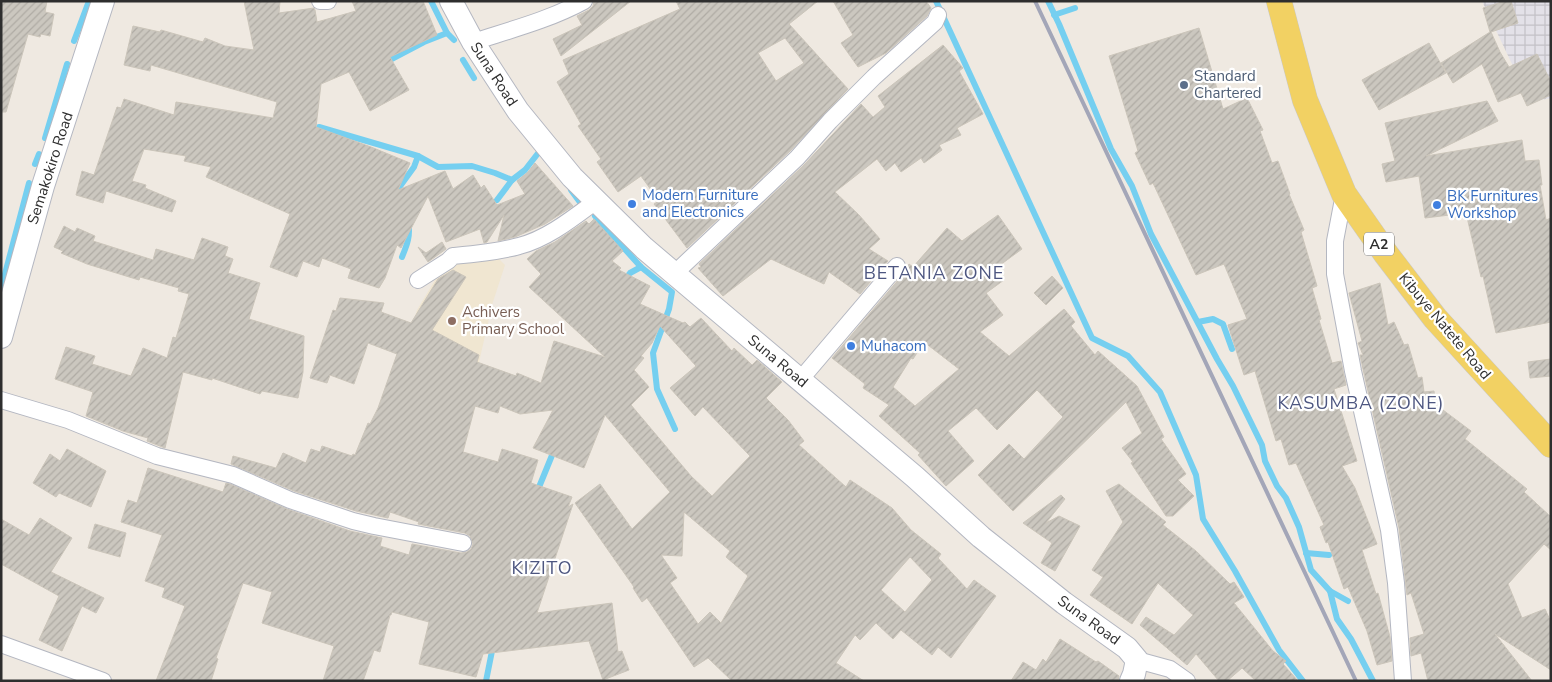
<svg xmlns="http://www.w3.org/2000/svg" width="1552" height="682" viewBox="0 0 1552 682" font-family="'Nunito Sans',sans-serif">
  <defs>
    <pattern id="industrial-grid" width="8" height="8" patternUnits="userSpaceOnUse" patternTransform="scale(1.25)"><rect width="8" height="8" fill="#e3e1e8"/><path d="M0 4h8M4 0v8" fill="none" stroke="#c3c1c7"/></pattern>
    <pattern id="building-hatch" width="6" height="6" patternUnits="userSpaceOnUse" patternTransform="scale(1.25)"><rect width="6" height="6" fill="#cbc7bf"/><path d="M-1 1l2-2M0 6l6-6M5 7l2-2" fill="none" stroke="#afaba4"/></pattern>
  </defs>
  <rect width="100%" height="100%" fill="#efe9e1"/>
  <path fill="url(#industrial-grid)" d="M1482 1H1551V98L1530 102Z"/>
  <path fill="#f0e6d1" d="M498 258 505 265 492 305 475 380 410 334 417 310 444 265Z"/>
  <g fill="none" stroke-linecap="round" stroke-linejoin="round">
    <g stroke="#75cff0" stroke-width="6">
      <path d="M431 1 447 33 454 40"/>
      <path d="M936 1 1092 338 1128 356 1160 392 1196 475 1203 519 1235 571 1279 650 1303 681"/>
      <path d="M1048 1 1059 24 1111 149 1132 186 1151 234 1217 359 1233 386 1262 445 1265 461 1277 486 1286 498 1299 527 1311 570 1330 591 1348 601"/>
      <path d="M1054 15 1075 8"/>
      <path d="M74 41 89 1"/>
      <path d="M463 60 474 78"/>
      <path d="M384 63 424 42 447 33"/>
      <path d="M319 127 418 156 438 167 472 166 495 173 512 180"/>
      <path d="M45 138 67 64"/>
      <path d="M35 164 39 154"/>
      <path d="M571 190 582 205"/>
      <path d="M401 198 398 189 414 167 418 156"/>
      <path d="M497 200 512 180 525 170 539 152"/>
      <path d="M595 216 641 267 672 292 669 309 653 353 657 389 675 429"/>
      <path d="M402 257C407 245 411 235 408 222"/>
      <path d="M623 282 630 273 641 267"/>
      <path d="M1 289 29 183"/>
      <path d="M1198 322 1213 319 1223 324 1232 349"/>
      <path d="M537 492 555 448"/>
      <path d="M1306 553 1329 555"/>
      <path d="M1330 591 1337 619 1351 639 1373 681"/>
      <path d="M486 681 493 646"/>
    </g>
  </g>
  <g fill="url(#building-hatch)" stroke="#cbc5ba" fill-rule="evenodd">
    <path d="M1 1H47L45 12 54 14 50 36 41 34 40 37 28 34 6 112H1Z"/>
    <path d="M244 1H280L279 13 314 8 315 10 317 22 356 11 352 1H423L437 35 390 57 409 90 370 111 349 72 321 84 316 127 371 147 410 163 398 190 445 171 453 189 473 175 481 188 484 185 497 205 525 194 517 181 528 172 535 163 573 206 545 224 515 237 498 241 504 215 487 242 484 243 480 229 446 242 428 196 401 248 397 245 385 278 379 288 348 278 351 269 322 258 319 267 303 261 297 277 270 267 290 214 206 177 211 167 184 161 186 156 144 149 132 181 146 185 145 188 176 201 172 212 106 191 103 203 76 195 82 171 94 175 117 107 121 108 124 99 174 115 176 102 273 118 277 102 151 65 150 71 124 65 133 26 160 32 161 30 203 42 205 38 225 46 254 50Z"/>
    <path d="M594 1H631L561 56 553 39 582 25 577 16 589 10 593 6Z"/>
    <path d="M676 1H818L789 24 848 89 790 151 687 248 654 204 659 201 641 176 618 192 597 162 601 159 578 126 581 124 557 82 569 74 563 60 680 9ZM785 38 804 63 776 81 758 53Z"/>
    <path d="M833 1H926L931 8 927 16 886 53 858 67 841 43 853 35Z"/>
    <path d="M1505 1H1511L1518 23 1491 32 1500 52 1509 67 1537 54 1551 82V95L1527 106 1521 93 1498 102 1482 64 1453 83 1441 63 1490 32 1483 8Z"/>
    <path d="M1199 28 1223 109 1247 98 1263 130 1260 131 1272 163 1278 161 1290 194H1289L1304 230 1301 232 1317 286 1312 288 1321 319 1319 320 1332 363 1341 361 1346 385 1334 389 1357 461 1342 466 1355 488 1377 544 1362 550 1376 594 1378 593 1390 637 1392 661 1377 665 1367 631 1348 587 1344 589 1328 542 1326 543 1320 527 1324 525 1296 463 1289 465 1281 439 1276 441 1255 371 1244 375 1228 325 1247 319 1224 264 1196 275 1153 183 1150 185 1135 153 1138 151 1109 56Z"/>
    <path d="M1429 43 1446 73 1379 110 1362 80Z"/>
    <path d="M943 45 963 68 959 71 983 114 957 128 961 135 939 145 942 150 924 163 921 158 901 172 895 163 886 171 877 159 835 192 859 215 880 239 869 249 888 261 860 294 829 272 824 284 771 259 723 296 698 268 701 267 699 264 804 165 861 104 873 117 885 107 878 96Z"/>
    <path d="M1487 101 1498 121 1426 156 1522 140 1525 161 1539 160 1542 185H1540L1546 220 1551 218V322L1496 333 1483 276 1481 277 1466 213 1425 218 1419 176 1386 182 1382 164 1395 161 1385 123Z"/>
    <path d="M998 215 1022 249 996 268 1004 280 986 293 1003 315 980 332 1009 356 1064 309 1075 322 1071 326 1095 355 1098 351 1137 386 1164 437 1161 439 1186 474 1178 480 1194 496 1173 516H1166L1131 463 1133 462 1122 448 1142 433 1126 402 1013 511 978 475 1009 444 1024 459 1063 417 1037 390 997 430 976 408 948 431 974 461 946 486 918 455 920 453 879 416 889 405 863 388 865 384 832 358 905 272 909 264 913 267 947 228 962 241ZM924 342 959 369 915 406 893 387 911 358 913 359Z"/>
    <path d="M594 219 623 251 612 261 621 268 619 270 650 286 640 304 683 323 685 322 690 327 701 318 732 351 734 348 752 365 757 360 782 382 766 398 788 420 804 441 799 445 846 487 850 480 892 508 911 530 941 554 938 558 967 589 974 580 996 596 951 658 938 647 932 655 901 630 893 639 876 623 860 640 855 635 836 663 864 681H732L708 658 694 667 647 598 642 602 633 588 634 587 575 503 600 484 632 529 670 492 605 415 584 468 533 448 553 410 520 414 500 406 498 413 475 406 463 452 498 462 502 449 538 460 531 483 572 497 568 507 573 504 537 613 612 603 618 652 622 651 629 670 603 680 589 641 483 654 476 677 419 664 429 622 392 612 391 615H390L380 652 374 650 363 681H323L334 646 262 623 272 592 243 583 216 658 218 659 211 681H156L185 606 162 597 165 588 145 581 162 535 121 522 128 500 137 503 148 468 223 492 226 483 230 484 287 509 350 531 382 538 380 546 409 555 412 544 461 553 467 552 471 549 473 544 470 536 465 533 418 524 419 522 390 512 388 518 356 511 294 491 231 464 233 456 276 468 283 453 306 463 311 449 320 452 322 446 352 456 353 454 355 455 368 423 370 424 378 408 397 354 368 343 354 384 330 375 327 383 310 378 333 310 336 311 340 298 384 303 381 312 411 323 438 279 453 270 466 277 432 330 479 355 477 362 516 376 517 373 541 383 554 341 605 357 529 287 541 274 527 259 536 251 555 242 586 221 589 224ZM660 326 696 366 670 388 695 416 703 407 750 456 712 496 691 476 631 405 649 387 634 370 644 358 641 356 652 343ZM684 512 730 551 726 557 748 576 721 623 710 612 698 624 670 583 677 578 661 555 682 556ZM910 557 932 580 905 612 881 590Z"/>
    <path d="M64 226 75 232 77 228 95 236 93 241 153 260 156 249 194 260 202 238 228 247 225 256 233 259 228 273 260 283 249 319 304 336 303 372 298 398 262 391 260 394 212 378V380L183 372 165 448 147 441 148 438 123 431 86 416 93 392 55 379 66 347 95 356 92 364 131 376 143 348 167 358 173 337 176 338 189 294 178 291 179 288 140 277 139 280 87 264 61 253 63 251 54 247Z"/>
    <path d="M442 242 446 249 428 262 418 247 426 253Z"/>
    <path d="M1052 276 1063 288 1046 305 1034 293Z"/>
    <path d="M1380 283 1388 325 1394 322 1404 345 1408 344 1418 378 1422 377 1424 392 1434 391 1436 408 1439 407 1471 431 1465 439 1527 489 1524 492 1551 517V550L1544 544 1508 584 1522 618 1545 609 1551 622V670L1495 634 1532 681H1428L1421 653 1411 656 1410 638 1424 634 1411 593 1407 595 1399 528 1363 369 1360 355H1363L1358 343 1362 341 1349 293Z"/>
    <path d="M1551 359V376L1530 378 1528 362Z"/>
    <path d="M67 449 106 471 91 507 59 493 56 497 33 483 50 454 60 461Z"/>
    <path d="M1119 484 1166 522 1163 525 1196 551 1230 584 1234 582 1244 597 1234 603 1273 651 1286 661 1283 664 1298 681H1256L1242 668 1227 681H1219L1196 654 1187 665 1140 625 1146 617 1174 635 1193 615 1158 583 1132 624 1090 595 1103 577 1092 570 1123 522 1106 491Z"/>
    <path d="M1061 495 1065 499 1046 523 1059 516 1080 526 1055 571 1041 563 1052 543 1023 523Z"/>
    <path d="M40 518 72 538 51 572 104 598 96 613 82 606 62 651 39 640 59 596 1 564V519L29 535Z"/>
    <path d="M95 524 126 533 120 557 88 548Z"/>
    <path d="M1060 639 1096 662 1098 661 1119 676 1118 681H1011L1023 662 1036 670 1043 659 1046 662Z"/>
  </g>
  <g fill="none" stroke-linecap="round" stroke-linejoin="round">
    <defs>
      <g id="street">
        <path d="M320 1H328"/>
        <path d="M473 42C510 30 549 20 584 1"/>
        <path d="M1344 194 1335 241V274L1353 371 1389 530 1396 583 1403 681"/>
        <path d="M674 274 797 158 830 121 874 77 935 22 938 15"/>
        <path d="M418 280 448 261 453 256C475 254 498 252 519 246 547 239 573 218 596 201"/>
        <path d="M800 380 897 266"/>
        <path d="M1 400 68 420 157 456 233 475 290 500 353 521 374 526 463 543"/>
        <path d="M1 644 103 681"/>
        <path d="M1137 660 1170 669 1187 681"/>
      </g>
      <g id="secondary">
        <path d="M451 1 473 42 518 111 572 177 644 248 915 477 981 537 1064 603 1127 648 1137 660 1134 674 1131 681"/>
        <path d="M1 337 43 186 103 1"/>
      </g>
      <path id="primary" d="M1279 1 1305 100 1344 194 1386 254 1435 318 1551 445"/>
    </defs>
    <use href="#street" stroke="#b4b7c1" stroke-width="18"/>
    <use href="#secondary" stroke="#b4b7c1" stroke-width="24"/>
    <use href="#primary" stroke="#c9c9c9" stroke-width="26"/>
    <use href="#street" stroke="#fff" stroke-width="16"/>
    <use href="#secondary" stroke="#fff" stroke-width="22"/>
    <use href="#primary" stroke="#f2d163" stroke-width="25"/>
    <path stroke="#a3a6b8" stroke-width="4" d="M1035 1 1356 681"/>
  </g>
  <circle fill="#5c6f8a" stroke="#fff" stroke-width="2" cx="1184" cy="85" r="5"/>
  <g fill="#3f7fe0" stroke="#fff" stroke-width="2">
    <circle cx="632" cy="204" r="5"/>
    <circle cx="1437" cy="205" r="5"/>
    <circle cx="851" cy="346" r="5"/>
  </g>
  <circle fill="#8d6e63" stroke="#fff" stroke-width="2" cx="452" cy="321" r="5"/>
  <g text-anchor="middle" dominant-baseline="central" stroke-width="4.5" stroke-linejoin="round" paint-order="stroke">
    <rect fill="#fff" stroke="#6d6d6d" stroke-width="1" x="1364" y="232.5" width="30" height="23" rx="4"/>
    <g font-size="14" font-weight="bold" fill="#2e2e2e">
      <text x="1379" y="244">A2</text>
    </g>
    <g font-size="15" fill="#2e2e2e" stroke="#fff">
      <text transform="translate(494 74) rotate(57)">Suna Road</text>
      <text transform="translate(50 168) rotate(-72)">Semakokiro Road</text>
      <text transform="translate(1445 326) rotate(50)">Kibuye Natete Road</text>
      <text transform="translate(778 361) rotate(40)">Suna Road</text>
      <text transform="translate(1089 620) rotate(36)">Suna Road</text>
    </g>
    <g font-size="15" fill="#4e5e75" stroke="#fff" text-anchor="start">
      <text x="1194" y="76">Standard<tspan x="1194" dy="17">Chartered</tspan></text>
    </g>
    <g font-size="15" fill="#366cbe" stroke="#fff" text-anchor="start">
      <text x="642" y="195">Modern Furniture<tspan x="642" dy="17">and Electronics</tspan></text>
      <text x="1447" y="196">BK Furnitures<tspan x="1447" dy="17">Workshop</tspan></text>
      <text x="861" y="346">Muhacom</text>
    </g>
    <g font-size="15" fill="#785e54" stroke="#fff" text-anchor="start">
      <text x="462" y="312">Achivers<tspan x="462" dy="17">Primary School</tspan></text>
    </g>
    <g font-size="18" letter-spacing="1" fill="#4d5680" stroke="#fff">
      <text x="934" y="273">BETANIA ZONE</text>
      <text x="1361" y="403">KASUMBA (ZONE)</text>
      <text x="542" y="568">KIZITO</text>
    </g>
  </g>
  <rect width="1552" height="682" fill="none" stroke="#2e2e2e" stroke-width="5"/>
</svg>
